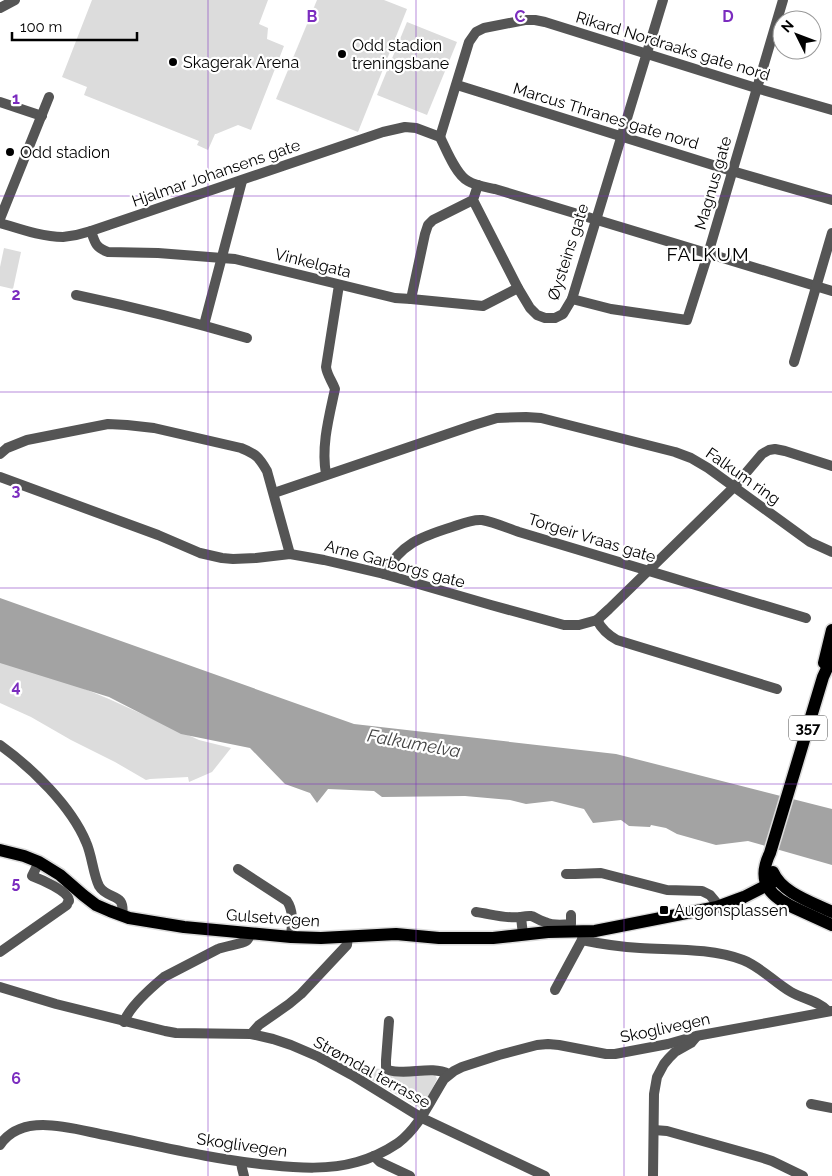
<svg xmlns="http://www.w3.org/2000/svg" width="832" height="1176" viewBox="0 0 832 1176" font-family="Raleway,sans-serif">
  <rect width="100%" height="100%" fill="#fff"/>
  <g fill="#dcdcdc">
    <path d="M92 0H268L259 24 268 28 267 39 284 46 251 130 238 125 216 134H215L208 150 197 145 199 141 84 95 87 87 62 77Z"/>
    <path d="M317 0H384L407 9 358 132 276 99Z"/>
    <path d="M407 22 457 42 427 115 377 95Z"/>
    <path d="M4 248 21 252 13 289 0 286V267Z"/>
    <path d="M0 661 63 680 109 699 199 740 231 748 212 772 189 782 188 777 150 779 146 780 115 762 71 740 31 717 0 703Z"/>
    <path d="M345 1065 435 1075 437 1079 424 1106 420 1108Z"/>
  </g>
  <path fill="#a3a3a3" d="M0 598 354 724 616 754 832 809V865L748 841 716 845 677 834 666 828 651 825 650 827 629 826 621 820 593 823 584 809 552 801 526 804 510 800 465 796 382 797 374 791 328 789 317 803 310 793 285 784 250 748 181 734 109 697 0 663Z"/>
  <g fill="none" stroke-linecap="round" stroke-linejoin="round">
    <defs>
      <g id="major">
        <path d="M832 655 829 664 823 677 770 853C755 884 772 898 799 910 810 915 821 920 832 925"/>
        <path d="M824 663 832 630"/>
        <path d="M0 850 24 856 39 862 60 875 83 895 96 905 110 911 129 918 184 927 291 937 321 938 396 934 439 938H493L548 932 595 931 717 907 744 897 777 880"/>
        <path d="M773 872C782 893 812 902 832 912"/>
      </g>
    </defs>
    <use href="#major" stroke="#dbdbdb" stroke-width="15"/>
    <g stroke="#555" stroke-width="10">
      <path d="M0 8 15 0"/>
      <path d="M457 85 732 171 832 200"/>
      <path d="M0 102 42 116"/>
      <path d="M440 137 469 42 476 32 484 28 525 20H535L545 22 756 88 832 110"/>
      <path d="M440 137C446 149 456 175 468 181 476 186 486 187 495 189L832 291"/>
      <path d="M478 185 473 200 518 288 530 308 537 315 545 318H555L563 314 572 299 663 0"/>
      <path d="M0 219 49 97"/>
      <path d="M0 223C20 229 42 237 63 237 73 236 82 234 91 231L383 132 405 127 416 128 440 137"/>
      <path d="M91 231C95 243 96 248 108 252L158 253 235 259 395 298 411 299 425 234 428 225 433 220 473 200"/>
      <path d="M76 295C133 307 190 321 247 338"/>
      <path d="M411 299 483 306 518 288"/>
      <path d="M572 299 611 309 687 320 708 254 783 0"/>
      <path d="M204 325 242 181"/>
      <path d="M794 362 832 233"/>
      <path d="M0 454 7 448 27 440 108 424 127 425 154 428 241 448C256 454 259 457 267 471L290 554"/>
      <path d="M326 474C321 446 329 417 335 389 332 381 327 375 326 367L339 285"/>
      <path d="M0 477 158 535 200 553 222 558 233 559 256 558 290 554 324 560 384 574 491 605 564 625H579L597 620C602 630 608 635 617 640L777 689"/>
      <path d="M274 493 474 425 497 418 526 417 541 418 675 452 691 458 708 468 810 542 832 552"/>
      <path d="M384 574C401 544 420 537 452 527 461 524 472 519 482 520 494 522 507 528 519 532L806 618"/>
      <path d="M597 620 609 609 734 487 762 454 769 450 775 449 785 451 832 466"/>
      <path d="M0 745C32 768 71 806 86 842 92 855 93 874 99 886 108 901 126 891 122 916"/>
      <path d="M238 869 287 901C294 911 292 925 291 937"/>
      <path d="M566 874H575L601 873 667 890 702 891 710 895 715 901 717 907"/>
      <path d="M476 912C491 914 506 919 521 917L523 935"/>
      <path d="M521 917C536 914 532 918 545 922 553 926 563 925 571 924V915"/>
      <path d="M582 940C601 944 620 947 640 948 674 950 711 948 743 960 761 967 774 982 791 992 803 999 819 1001 828 1011"/>
      <path d="M0 952 67 905C67 904 68 902 69 901 69 891 40 879 32 876L39 862"/>
      <path d="M0 987 56 1004 165 1031 176 1033 251 1034 273 1039 291 1045 319 1057 352 1075 422 1118 545 1176"/>
      <path d="M555 990 582 940 583 935"/>
      <path d="M389 1021 386 1060V1067L388 1070C408 1076 430 1065 449 1074"/>
      <path d="M124 1022C129 1007 152 987 164 977L218 949C225 946 242 944 246 941 249 939 249 937 250 934"/>
      <path d="M251 1034 259 1025 289 1004 301 994 347 945 348 936"/>
      <path d="M811 1104 832 1108"/>
      <path d="M654 1130 667 1131 763 1158 772 1161 803 1176"/>
      <path d="M0 1145C10 1130 25 1125 43 1125 65 1125 88 1132 110 1136 163 1147 216 1160 270 1165 299 1168 329 1170 357 1162 372 1158 386 1151 398 1143 420 1126 430 1101 444 1079L454 1071 462 1067 499 1055 537 1045 548 1044 559 1045 606 1054H615L668 1044 696 1036 832 1011"/>
      <path d="M374 1156 380 1162 410 1176"/>
      <path d="M241 1162 242 1168 244 1176"/>
      <path d="M653 1176 654 1094 657 1077 664 1064 669 1058 675 1052 691 1043 696 1037"/>
    </g>
    <use href="#major" stroke="#000" stroke-width="12"/>
  </g>
  <path fill="none" stroke="#7b2cbf" stroke-width="1" stroke-opacity="0.55" d="M208 0V1176M416 0V1176M624 0V1176M0 196H832M0 392H832M0 588H832M0 784H832M0 980H832"/>
  <g fill="#000" stroke="#fff" stroke-width="2">
    <circle cx="342" cy="54" r="5"/>
    <circle cx="173" cy="62" r="5"/>
    <circle cx="10" cy="152" r="5"/>
    <rect x="659" y="905" width="10" height="10" rx="2.5"/>
  </g>
  <g text-anchor="middle" dominant-baseline="central" stroke-width="4.5" stroke-linejoin="round" paint-order="stroke">
    <rect fill="#fff" stroke="#4c4c4c" stroke-width="1" x="789" y="715.5" width="38" height="25" rx="4"/>
    <g font-size="15" font-weight="bold" fill="#000">
      <text x="808" y="728">357</text>
    </g>
    <g font-size="16" fill="#000" stroke="#fff" text-anchor="start">
      <text x="352" y="45">Odd stadion<tspan x="352" dy="18">treningsbane</tspan></text>
      <text x="183" y="62">Skagerak Arena</text>
      <text x="20" y="152">Odd stadion</text>
      <text x="674" y="910">Augonsplassen</text>
    </g>
    <g font-size="16" fill="#000" stroke="#fff">
      <text transform="translate(673 46) rotate(17)">Rikard Nordraaks gate nord</text>
      <text transform="translate(606 116) rotate(17)">Marcus Thranes gate nord</text>
      <text transform="translate(216 173) rotate(-19)">Hjalmar Johansens gate</text>
      <text transform="translate(713 183) rotate(-74)">Magnus gate</text>
      <text transform="translate(568 252) rotate(-72)">Øysteins gate</text>
      <text transform="translate(313 263) rotate(14)">Vinkelgata</text>
      <text transform="translate(743 476) rotate(35)">Falkum ring</text>
      <text transform="translate(592 538) rotate(17)">Torgeir Vraas gate</text>
      <text transform="translate(395 564) rotate(15)">Arne Garborgs gate</text>
      <text transform="translate(273 918) rotate(4)">Gulsetvegen</text>
      <text transform="translate(665 1028) rotate(-12)">Skoglivegen</text>
      <text transform="translate(372 1072) rotate(29)">Strømdal terrasse</text>
      <text transform="translate(242 1145) rotate(8)">Skoglivegen</text>
    </g>
    <g font-size="18" font-style="italic" fill="#444" stroke="#fff">
      <text transform="translate(414 743) rotate(10)">Falkumelva</text>
    </g>
    <g font-size="19" letter-spacing="1" fill="#000" stroke="#fff">
      <text x="708" y="254">FALKUM</text>
    </g>
  </g>
  <g font-size="16" text-anchor="middle" font-weight="bold" fill="#7b2cbf" stroke="#fff" stroke-width="4.5" stroke-linejoin="round" paint-order="stroke">
    <text x="312" y="22">B</text>
    <text x="520" y="22">C</text>
    <text x="728" y="22">D</text>
    <text x="16" y="104">1</text>
    <text x="16" y="300">2</text>
    <text x="16" y="496">3</text>
    <text x="16" y="692">4</text>
    <text x="16" y="888">5</text>
    <text x="16" y="1084">6</text>
  </g>
  <g transform="translate(797 35) rotate(312)"><circle r="24" fill="#ffffff" stroke="#999999"/>
  <path d="M0-4L9 19L0 12L-9 19Z" fill="#000000"/>
  <text y="-8" font-size="14" font-weight="bold" text-anchor="middle" fill="#000000">N</text>
  </g>
  <path d="M12 32v8h125v-8" fill="none" stroke="#000000" stroke-width="2.5"/>
  <text x="20" y="32" font-size="15" fill="#000000" stroke="#ffffff" stroke-width="4" paint-order="stroke">100 m</text>
</svg>
